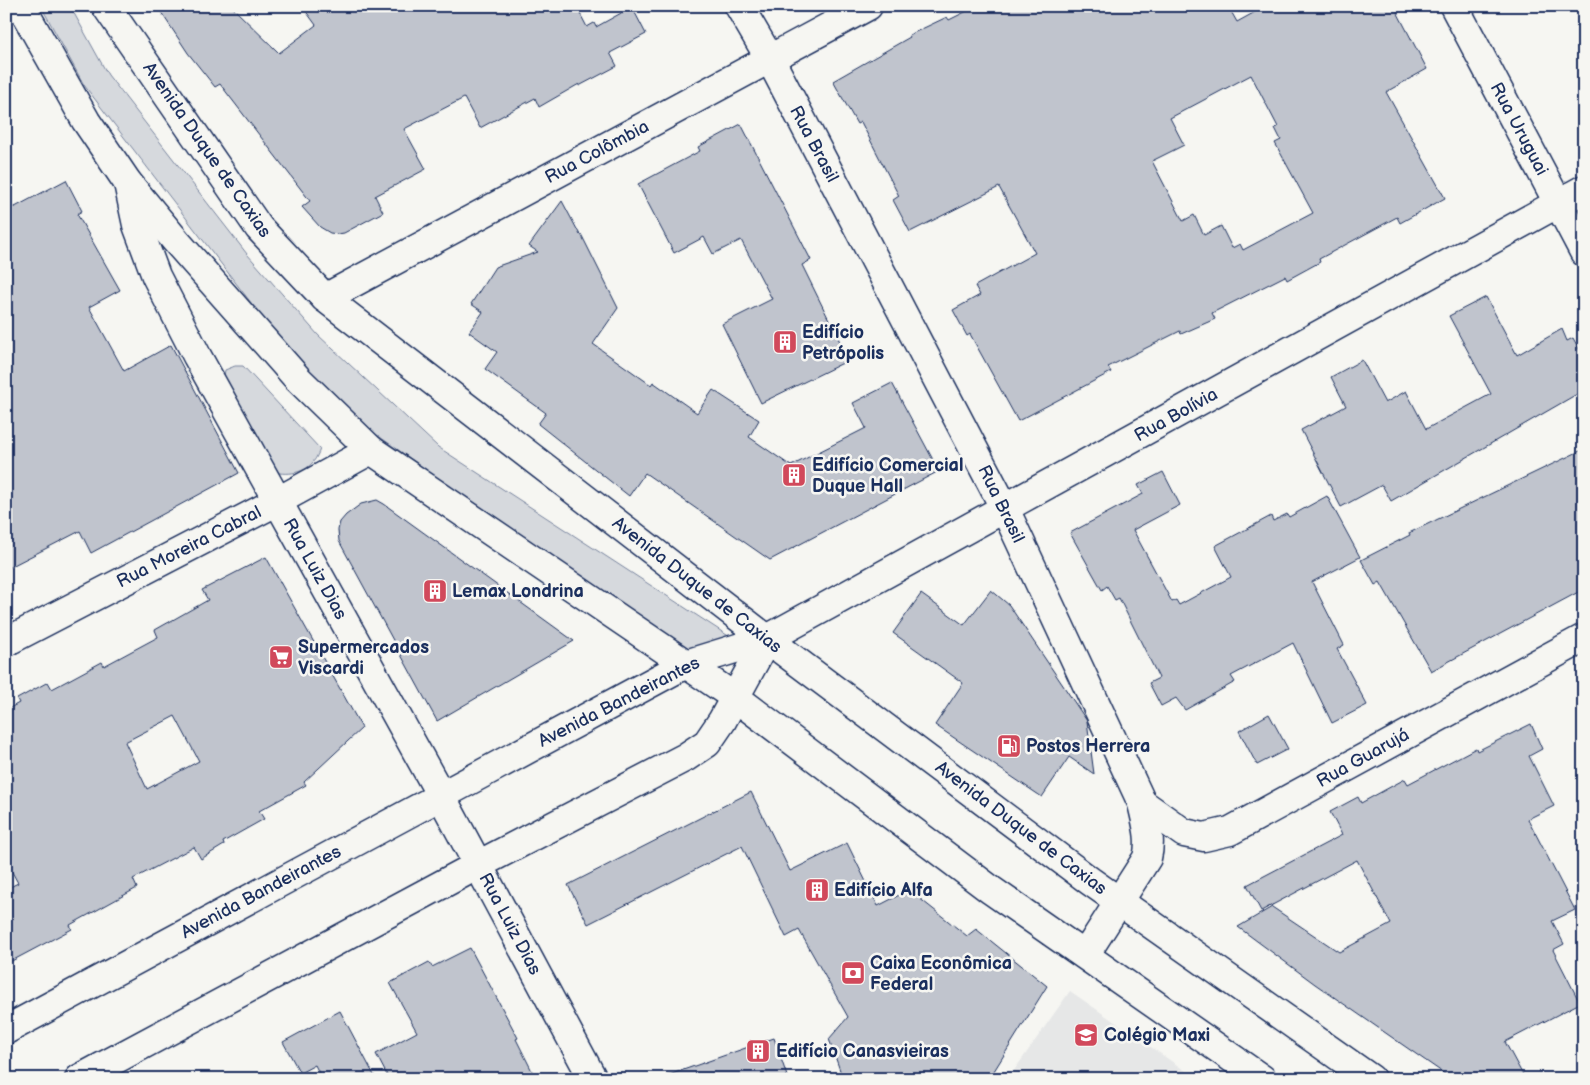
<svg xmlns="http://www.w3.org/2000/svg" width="1590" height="1085" viewBox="0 0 1590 1085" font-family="'Balsamiq Sans',sans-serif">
  <rect width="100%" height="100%" fill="#f6f6f2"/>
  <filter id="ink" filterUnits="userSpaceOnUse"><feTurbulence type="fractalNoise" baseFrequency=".02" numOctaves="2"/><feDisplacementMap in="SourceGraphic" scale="10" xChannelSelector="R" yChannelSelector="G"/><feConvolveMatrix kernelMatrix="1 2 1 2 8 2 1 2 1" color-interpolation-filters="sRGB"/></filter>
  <g filter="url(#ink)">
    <path fill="#e6e7e7" d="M1070 991 1197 1079H1008Z"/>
    <g fill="#d6d9dd" stroke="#78849e">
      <path d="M41 6H70L108 75 247 254 318 335 438 447 730 637 686 653 353 418 265 321 84 85Z"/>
      <path d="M235 366H243L320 449C313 469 299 475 279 473L223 382 225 370Z"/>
    </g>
    <g fill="#c0c4cd" stroke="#1b2f5e" fill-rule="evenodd">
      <path d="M157 6H231L279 53 316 25 302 6H576L587 27 594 23 596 27 632 7 646 34 610 53 617 66 579 86V84L539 107 535 98 480 128 464 98 404 129 426 169 375 196 383 212 344 233 338 234 330 233 320 227 302 207 310 201 220 84 215 87 188 53Z"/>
      <path d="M977 6H1228L1237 22 1266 6H1394L1427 69 1386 92 1445 198 1400 223 1397 217 1319 259 1320 262 1287 280 1285 276 1212 313 1215 319 1181 334 1180 331 1108 367 1111 372 1018 421 970 334 967 336 953 310 980 295 975 286 1035 253 999 187 910 232 893 200 899 196 861 122 857 124 833 81 910 37 909 35 947 17 949 20ZM1251 75 1278 127 1275 128 1281 140 1275 143 1313 213 1243 250 1240 244 1232 248 1221 226 1204 235 1194 215 1183 221 1152 161 1184 145 1170 118Z"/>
      <path d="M741 124 811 260 802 265 849 360 761 403 722 324 772 299 741 240 713 254 704 237 674 253 638 184 700 151 698 147Z"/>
      <path d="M66 180 82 211 77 214 120 290 89 307 124 371 171 345 239 473 91 553 80 531 6 569V207H15Z"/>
      <path d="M562 201 580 235 581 234 618 308 593 344 651 385 653 382 697 413 713 390 759 420 749 437 791 466 866 428 853 403 892 383 939 471 770 560 645 473 629 496 538 424 546 413 485 369 497 352 469 332 483 312 471 304 495 267 538 252 529 246Z"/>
      <path d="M1486 297 1517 355 1562 329 1567 341 1573 338 1584 358V390L1391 501 1382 485 1341 507 1301 430 1346 406 1331 377 1362 360 1385 403 1406 391 1426 429 1491 394 1449 316Z"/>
      <path d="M1584 449V589L1431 671 1380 582 1375 585 1361 560 1410 535 1409 533Z"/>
      <path d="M1163 472 1180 505 1133 530 1172 602 1176 600 1179 605 1231 577 1215 546 1271 516 1273 521 1287 514 1289 517 1327 496 1360 557 1312 582 1344 645 1337 649 1367 705 1332 723 1293 643 1231 676 1235 682 1185 710 1176 698 1161 706 1149 683 1159 678 1119 598 1115 600 1107 586 1102 590 1070 533 1143 494 1138 485Z"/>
      <path d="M377 500 384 504 574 641 437 721 339 541 338 530 340 522 346 515 361 504Z"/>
      <path d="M266 557 362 728 304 782 306 785 259 811 264 819 223 842 224 845 201 859 194 847 133 879 137 888 70 925 72 929 6 964V889L18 883 6 861V710L19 703 17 699 48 682 52 689 102 662 104 666 158 637 155 630 208 600 202 590ZM175 716 199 761 147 789 125 742Z"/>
      <path d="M991 590 1009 605 1087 721 1094 774 1069 757 1042 797 935 725 963 683 893 633 921 594 964 625Z"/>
      <path d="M1269 714 1288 749 1257 765 1239 731Z"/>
      <path d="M1531 724 1542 749 1529 756 1554 806 1528 819 1575 910 1552 921 1564 944 1553 950 1580 1003 1505 1042 1525 1079H1452L1315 984 1238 927 1272 907 1339 952 1391 924 1357 860 1261 911 1247 885 1342 835 1330 812 1358 797 1361 803 1405 779 1408 784 1476 748 1477 751Z"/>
      <path d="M751 792 790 871 847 843 878 906 909 890 967 936 976 929 1047 986 989 1079H843L829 1039 848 1017 799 930 786 937 742 846 588 924 568 885Z"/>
      <path d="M470 948 518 1038 516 1039 536 1079H389L376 1054 417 1032 390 983 429 962 432 967Z"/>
      <path d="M340 1011 376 1079H322L315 1065 300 1073 283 1042Z"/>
      <path d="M774 1038 788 1079H670L669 1075Z"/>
    </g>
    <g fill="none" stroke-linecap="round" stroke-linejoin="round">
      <defs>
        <g id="minor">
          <path d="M739 6 770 59 1005 509 1142 803C1146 822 1152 839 1147 858L1085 955"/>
          <path d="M1454 6 1584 252"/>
          <path d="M128 183 137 225 156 276 197 356 433 781 593 1079"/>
          <path d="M325 298 868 6"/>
          <path d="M6 642 278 501 371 450"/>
          <path d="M1142 803 1184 833 1204 837 1230 831 1584 638"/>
        </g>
        <path id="tertiary" d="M767 639 1584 189"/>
        <g id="secondary">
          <path d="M21 6 86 121 128 183 176 241 298 379 371 450 736 698 991 890 1262 1079"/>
          <path d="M106 6 259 228 325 298 767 639 1090 881 1371 1079"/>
          <path d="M6 1030 686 664 767 639"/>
          <path d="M79 1079 478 865 686 757 707 743 722 721 767 639"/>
        </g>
      </defs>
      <use href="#minor" stroke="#1b2f5e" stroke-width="31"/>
      <use href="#tertiary" stroke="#1b2f5e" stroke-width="31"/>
      <use href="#secondary" stroke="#1b2f5e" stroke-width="31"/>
      <use href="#minor" stroke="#f6f6f2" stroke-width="28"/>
      <use href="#tertiary" stroke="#f6f6f2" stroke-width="28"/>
      <use href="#secondary" stroke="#f6f6f2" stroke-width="28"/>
    </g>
  </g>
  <defs>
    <symbol id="building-square" viewBox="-11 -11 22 22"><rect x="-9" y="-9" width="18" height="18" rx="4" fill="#d1495b" stroke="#f6f6f2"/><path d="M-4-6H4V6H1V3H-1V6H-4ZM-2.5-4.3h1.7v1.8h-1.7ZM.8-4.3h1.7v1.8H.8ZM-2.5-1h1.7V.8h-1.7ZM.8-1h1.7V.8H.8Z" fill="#fff"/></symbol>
    <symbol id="supermarket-square" viewBox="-11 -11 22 22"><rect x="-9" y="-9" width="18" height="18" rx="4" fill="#d1495b" stroke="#f6f6f2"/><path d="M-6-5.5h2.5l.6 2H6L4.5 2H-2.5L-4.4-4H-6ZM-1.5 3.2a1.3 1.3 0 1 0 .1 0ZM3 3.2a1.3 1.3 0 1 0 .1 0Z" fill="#fff"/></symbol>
    <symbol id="fuel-square" viewBox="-11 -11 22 22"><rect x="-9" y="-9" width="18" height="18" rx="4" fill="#d1495b" stroke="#f6f6f2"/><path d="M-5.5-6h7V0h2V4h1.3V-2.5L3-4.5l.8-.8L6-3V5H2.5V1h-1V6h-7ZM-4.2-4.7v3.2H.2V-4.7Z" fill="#fff"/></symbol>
    <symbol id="bank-square" viewBox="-11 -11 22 22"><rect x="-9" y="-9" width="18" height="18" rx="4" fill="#d1495b" stroke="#f6f6f2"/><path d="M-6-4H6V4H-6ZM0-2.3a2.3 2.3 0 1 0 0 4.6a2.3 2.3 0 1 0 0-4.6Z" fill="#fff"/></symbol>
    <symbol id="school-square" viewBox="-11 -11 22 22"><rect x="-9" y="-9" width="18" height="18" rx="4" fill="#d1495b" stroke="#f6f6f2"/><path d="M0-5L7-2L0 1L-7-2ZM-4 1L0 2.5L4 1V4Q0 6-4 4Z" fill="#fff"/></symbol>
  </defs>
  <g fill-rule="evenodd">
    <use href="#building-square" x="771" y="328" width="28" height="28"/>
    <use href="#building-square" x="780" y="461" width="28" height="28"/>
    <use href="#building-square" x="421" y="577" width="28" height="28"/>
    <use href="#supermarket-square" x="267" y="643" width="28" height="28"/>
    <use href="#fuel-square" x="995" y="732" width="28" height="28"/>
    <use href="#building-square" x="803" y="876" width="28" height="28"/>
    <use href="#bank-square" x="839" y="959" width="28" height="28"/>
    <use href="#school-square" x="1072" y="1021" width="28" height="28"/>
    <use href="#building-square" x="744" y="1037" width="28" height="28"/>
  </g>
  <g text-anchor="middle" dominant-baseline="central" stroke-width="5" stroke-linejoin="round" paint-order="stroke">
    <g font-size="18" fill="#1b2f5e" stroke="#f6f6f2">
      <text transform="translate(1519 129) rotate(62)">Rua Uruguai</text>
      <text transform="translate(814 144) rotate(62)">Rua Brasil</text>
      <text transform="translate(207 150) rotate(55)">Avenida Duque de Caxias</text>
      <text transform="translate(597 152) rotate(-28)">Rua Colômbia</text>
      <text transform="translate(1176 415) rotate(-29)">Rua Bolívia</text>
      <text transform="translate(1001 504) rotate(64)">Rua Brasil</text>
      <text transform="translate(189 547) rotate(-27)">Rua Moreira Cabral</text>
      <text transform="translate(315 569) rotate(61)">Rua Luiz Dias</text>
      <text transform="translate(697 585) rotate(38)">Avenida Duque de Caxias</text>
      <text transform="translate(619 702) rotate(-27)">Avenida Bandeirantes</text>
      <text transform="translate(1363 758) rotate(-29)">Rua Guarujá</text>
      <text transform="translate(1021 828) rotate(37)">Avenida Duque de Caxias</text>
      <text transform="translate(261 892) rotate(-28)">Avenida Bandeirantes</text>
      <text transform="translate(510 924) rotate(62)">Rua Luiz Dias</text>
    </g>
    <g font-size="18" font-weight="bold" fill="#1b2f5e" stroke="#f6f6f2" text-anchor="start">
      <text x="802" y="332">Edifício<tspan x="802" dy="21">Petrópolis</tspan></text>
      <text x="812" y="465">Edifício Comercial<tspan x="812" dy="21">Duque Hall</tspan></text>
      <text x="452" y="591">Lemax Londrina</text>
      <text x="298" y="647">Supermercados<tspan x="298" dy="21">Viscardi</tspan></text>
      <text x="1026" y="746">Postos Herrera</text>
      <text x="834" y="890">Edifício Alfa</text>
      <text x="870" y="963">Caixa Econômica<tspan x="870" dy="21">Federal</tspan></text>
      <text x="1104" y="1035">Colégio Maxi</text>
      <text x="776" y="1051">Edifício Canasvieiras</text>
    </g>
  </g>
  <rect width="1590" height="1085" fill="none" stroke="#f6f6f2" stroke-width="25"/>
  <rect x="12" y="12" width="1565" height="1060" fill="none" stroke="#1b2f5e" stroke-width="2" filter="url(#ink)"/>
</svg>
